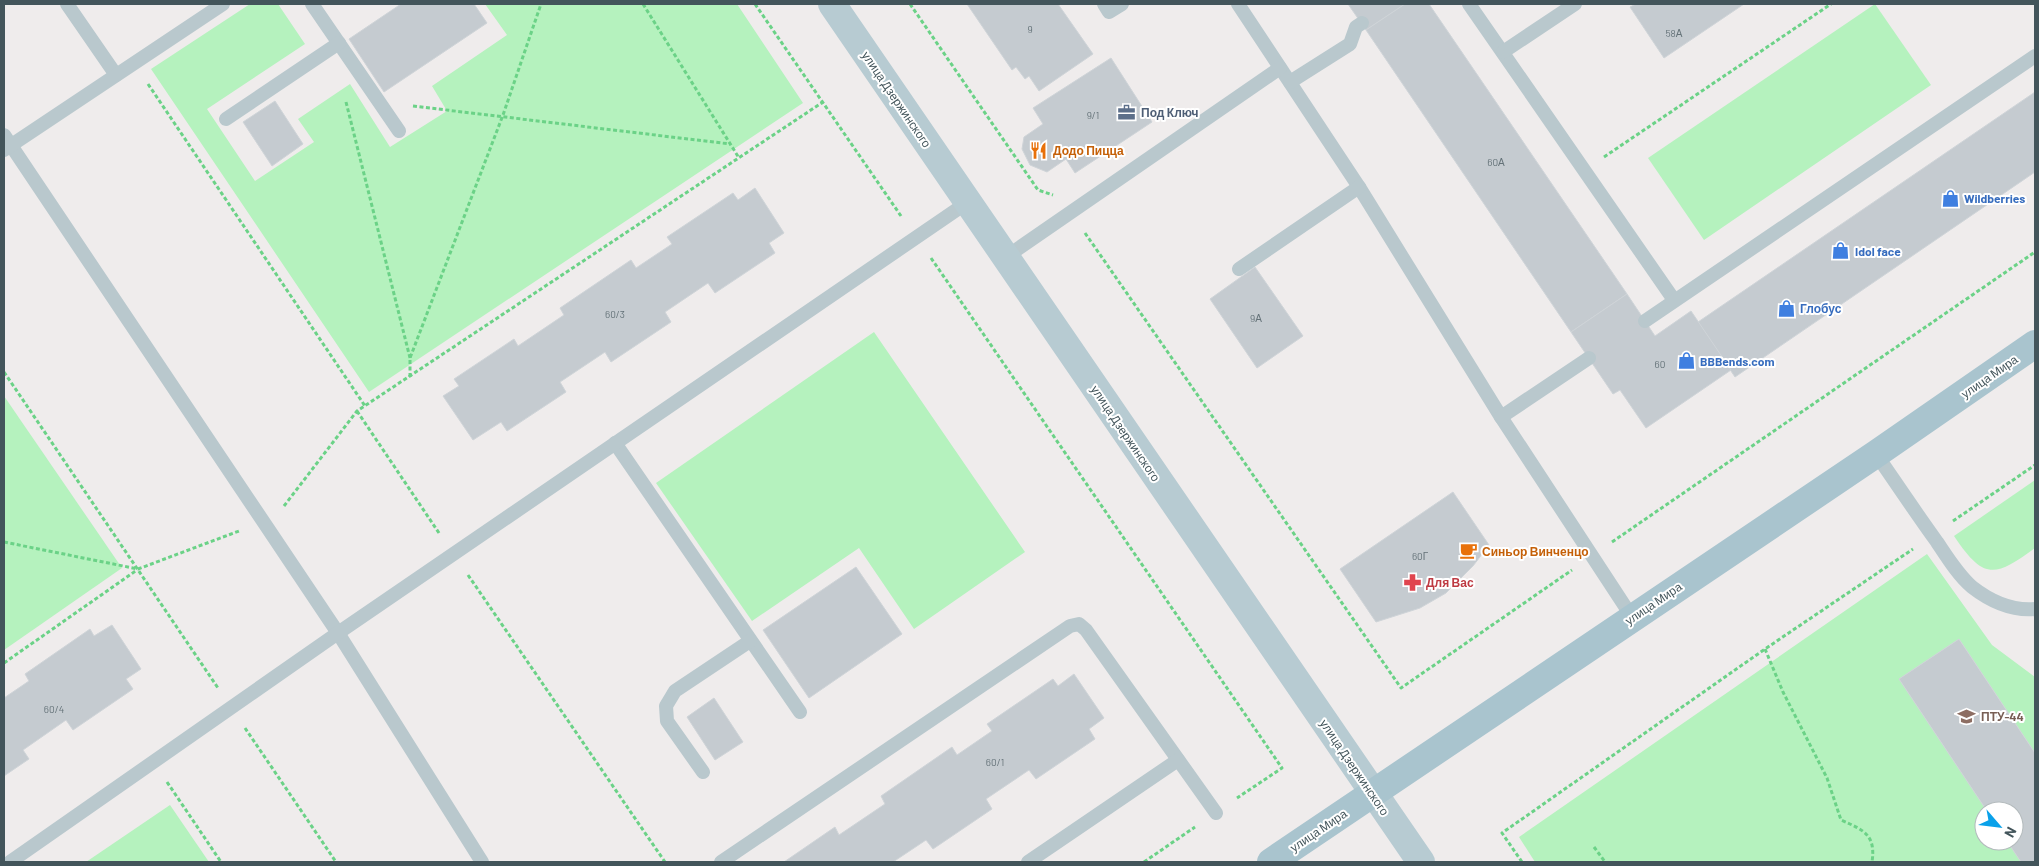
<svg xmlns="http://www.w3.org/2000/svg" width="2039" height="866" viewBox="0 0 2039 866" font-family="Barlow,sans-serif">
  <rect width="100%" height="100%" fill="#efecec"/>
  <g fill="#b5f2be">
    <path d="M250 4H278L305 44 207 109 255 181 314 142 298 119 350 84 390 147 447 111 432 86 507 35 485 4H737L803 103 369 392 151 69Z"/>
    <path d="M1875 4 1931 85 1704 240 1648 158Z"/>
    <path d="M874 332 1025 552 914 629 859 548 752 621 656 483Z"/>
    <path d="M4 396 122 568 4 650Z"/>
    <path d="M2035 480V548C1995 577 1984 581 1954 536Z"/>
    <path d="M1927 554 1992 645 2035 677V753L1959 639 1899 679 1987 811H1984V841H2007L2021 862H1535L1519 837Z"/>
    <path d="M170 805 209 862H86Z"/>
  </g>
  <g fill="#c5cbd0" stroke="#cfd4d8">
    <path d="M401 4H474L487 23 384 92 349 39Z"/>
    <path d="M967 4H1058L1093 54 1039 91 1029 76 1025 79 1016 67 1012 70Z"/>
    <path d="M1348 4H1405L1366 30Z"/>
    <path d="M1405 4H1429L1627 294 1571 332 1366 30Z"/>
    <path d="M1636 4H1744L1664 58 1630 7Z"/>
    <path d="M1111 58 1152 122 1075 173 1066 159 1047 172 1030 165 1022 149 1024 137 1043 124 1033 108Z"/>
    <path d="M2035 92V172L1735 377 1698 322Z"/>
    <path d="M275 101 303 144 272 166 243 122Z"/>
    <path d="M755 188 784 233 769 243 775 253 715 293 708 283 665 312 671 322 611 362 605 352 560 382 566 392 507 431 501 422 473 440 443 396 459 386 454 379 514 339 518 346 564 315 560 308 631 260 636 268 672 244 667 237 733 193 738 200Z"/>
    <path d="M1255 267 1303 336 1257 368 1210 299Z"/>
    <path d="M1627 294 1655 336 1691 311 1731 370 1646 428 1620 390 1613 394 1571 332Z"/>
    <path d="M1453 492 1489 545 1473 566 1446 593 1420 608 1376 622 1340 569Z"/>
    <path d="M856 567 902 634 809 698 763 630Z"/>
    <path d="M112 625 141 669 126 679 133 689 73 730 66 720 23 750 29 759 4 776V698L29 681 25 674 90 629 94 636Z"/>
    <path d="M1959 639 2035 753V862H2021L2007 841H2014V811H1987L1899 679Z"/>
    <path d="M1074 674 1104 718 1089 729 1095 739 1036 779 1029 770 986 799 992 809 933 849 926 840 893 862H784L835 827 839 835 885 804 881 796 952 747 957 755 992 731 987 724 1053 679 1058 686Z"/>
    <path d="M714 698 743 742 715 760 687 717Z"/>
  </g>
  <g fill="none" stroke-linecap="round" stroke-linejoin="round">
    <g stroke="#6bd287" stroke-width="3" stroke-dasharray="4 2.5" stroke-linecap="butt">
      <path d="M643 4 739 158"/>
      <path d="M755 4 901 216"/>
      <path d="M910 4 1038 190 1053 195"/>
      <path d="M148 84 365 406"/>
      <path d="M346 102 410 358"/>
      <path d="M413 106 730 144"/>
      <path d="M1604 157 1831 4"/>
      <path d="M1085 233 1401 688 1572 570"/>
      <path d="M931 258 1282 768 1237 798"/>
      <path d="M4 372 218 688"/>
      <path d="M410 377V358L503 115 541 4"/>
      <path d="M357 411 439 533"/>
      <path d="M284 506 357 411 823 102"/>
      <path d="M1953 521 2035 465"/>
      <path d="M4 542 138 569 239 531"/>
      <path d="M1612 542 2035 252"/>
      <path d="M468 575 665 862"/>
      <path d="M1765 649 1783 692 1827 778 1841 820C1864 830 1876 835 1872 862"/>
      <path d="M4 663 137 570"/>
      <path d="M245 728 336 862"/>
      <path d="M167 782 221 862"/>
      <path d="M1594 847 1605 862"/>
      <path d="M1144 862 1195 827"/>
      <path d="M1522 862 1502 833 1765 649 1913 549"/>
    </g>
    <g stroke="#b9c8cd" stroke-width="14">
      <path d="M67 4 116 75"/>
      <path d="M312 4 399 131"/>
      <path d="M1104 4 1109 12 1122 4"/>
      <path d="M1238 4 1359 187 1501 417 1632 617"/>
      <path d="M1469 4 1674 300"/>
      <path d="M1503 52 1575 4"/>
      <path d="M1290 82 1350 44 1356 27 1362 23"/>
      <path d="M226 119 339 43"/>
      <path d="M4 135 338 633 482 862"/>
      <path d="M4 150 223 4"/>
      <path d="M1006 257 1280 68"/>
      <path d="M1239 269 1359 187"/>
      <path d="M1645 321 2035 56"/>
      <path d="M1501 417 1589 358"/>
      <path d="M615 443 800 712"/>
      <path d="M1876 454C1896 483 1916 513 1937 542 1947 557 1958 575 1972 587 1990 601 2012 611 2035 609"/>
      <path d="M703 772 667 721 666 706 675 691 750 641"/>
      <path d="M10 862 338 633 968 202"/>
      <path d="M721 862 1070 626 1079 624 1086 630 1216 813"/>
      <path d="M1028 862 1178 760"/>
    </g>
    <path stroke="#b7cbd2" stroke-width="28" d="M832 4 1421 862"/>
    <path stroke="#a9c4ce" stroke-width="28" d="M1271 862 1876 454 2035 344"/>
  </g>
  <defs>
    <symbol id="office-bare" viewBox="-9 -9 18 18"><path d="M-6-3h4V-5.5h4V-3h4V5H-6ZM-1-4.5V-3h2v-1.5ZM-6 0V1H6V0Z" fill="#5c6f8a" stroke="#fff" stroke-width="2.5" paint-order="stroke"/></symbol>
    <symbol id="restaurant-bare" viewBox="-9 -9 18 18"><path d="M-5-6h1v4h1v-4h1v4h1v-4h1v5L-1.5 .5V6h-2V.5L-5-1ZM5-6V6H3V1.5H1.5Q1.5-4 5-6Z" fill="#e8710a" stroke="#fff" stroke-width="2.5" paint-order="stroke"/></symbol>
    <symbol id="shop-bare" viewBox="-9 -9 18 18"><path d="M-5-2.5h2.3a2.7 3.5 0 0 1 5.4 0H5L5.5 6h-11ZM-1.5-2.5h3a1.5 2.3 0 0 0-3 0Z" fill="#3f7fe0" stroke="#fff" stroke-width="2.5" paint-order="stroke"/></symbol>
    <symbol id="cafe-bare" viewBox="-9 -9 18 18"><path d="M-5.5-4.5H6V0H3Q3 3.5 0 3.5H-2.5Q-5.5 3.5-5.5 0ZM3-3.2v2h1.7v-2ZM-6 4.5H4V6H-6Z" fill="#e8710a" stroke="#fff" stroke-width="2.5" paint-order="stroke"/></symbol>
    <symbol id="pharmacy-bare" viewBox="-9 -9 18 18"><path d="M-2-6h4v4h4v4h-4v4h-4v-4h-4v-4h4Z" fill="#e0444e" stroke="#fff" stroke-width="2.5" paint-order="stroke"/></symbol>
    <symbol id="university-bare" viewBox="-9 -9 18 18"><path d="M0-5L7-2L0 1L-7-2ZM-4 1L0 2.5L4 1V4Q0 6-4 4Z" fill="#8d6e63" stroke="#fff" stroke-width="2.5" paint-order="stroke"/></symbol>
  </defs>
  <g fill-rule="evenodd">
    <use href="#office-bare" x="1114" y="100" width="25" height="25"/>
    <use href="#restaurant-bare" x="1026" y="138" width="25" height="25"/>
    <use href="#shop-bare" x="1938" y="186" width="25" height="25"/>
    <use href="#shop-bare" x="1828" y="238" width="25" height="25"/>
    <use href="#shop-bare" x="1774" y="296" width="25" height="25"/>
    <use href="#shop-bare" x="1674" y="348" width="25" height="25"/>
    <use href="#cafe-bare" x="1456" y="538" width="25" height="25"/>
    <use href="#pharmacy-bare" x="1400" y="570" width="25" height="25"/>
    <use href="#university-bare" x="1954" y="704" width="25" height="25"/>
  </g>
  <g text-anchor="middle" dominant-baseline="central" stroke-width="4" stroke-linejoin="round" paint-order="stroke">
    <g font-size="10" fill="#647278">
      <text x="1030" y="29">9</text>
      <text x="1674" y="33">58А</text>
      <text x="1093" y="115">9/1</text>
      <text x="1496" y="162">60А</text>
      <text x="615" y="314">60/3</text>
      <text x="1256" y="318">9А</text>
      <text x="1660" y="364">60</text>
      <text x="1420" y="556">60Г</text>
      <text x="54" y="709">60/4</text>
      <text x="995" y="762">60/1</text>
    </g>
    <g font-size="12" fill="#43555b" stroke="#fff">
      <text transform="translate(897 99) rotate(56)">улица Дзержинского</text>
      <text transform="translate(1989 376) rotate(-35)">улица Мира</text>
      <text transform="translate(1126 433) rotate(56)">улица Дзержинского</text>
      <text transform="translate(1653 603) rotate(-34)">улица Мира</text>
      <text transform="translate(1355 767) rotate(56)">улица Дзержинского</text>
      <text transform="translate(1318 830) rotate(-34)">улица Мира</text>
    </g>
    <g font-size="12" font-weight="bold" fill="#4e5e75" stroke="#fff" text-anchor="start">
      <text x="1141" y="112">Под Ключ</text>
    </g>
    <g font-size="12" font-weight="bold" fill="#c56008" stroke="#fff" text-anchor="start">
      <text x="1053" y="150">Додо Пицца</text>
      <text x="1482" y="551">Синьор Винченцо</text>
    </g>
    <g font-size="12" font-weight="bold" fill="#366cbe" stroke="#fff" text-anchor="start">
      <text x="1964" y="198">Wildberries</text>
      <text x="1855" y="251">Idol face</text>
      <text x="1800" y="308">Глобус</text>
      <text x="1700" y="361">BBBends.com</text>
    </g>
    <g font-size="12" font-weight="bold" fill="#be3a42" stroke="#fff" text-anchor="start">
      <text x="1426" y="582">Для Вас</text>
    </g>
    <g font-size="12" font-weight="bold" fill="#785e54" stroke="#fff" text-anchor="start">
      <text x="1981" y="716">ПТУ-44</text>
    </g>
  </g>
  <rect width="2039" height="866" fill="none" stroke="#43555b" stroke-width="10"/>
  <g transform="translate(1999 826) rotate(118)"><circle r="24" fill="#ffffff" stroke="#b4bbbd"/>
  <path d="M0-4L9 19L0 12L-9 19Z" fill="#0aa1ea"/>
  <text y="-8" font-size="14" font-weight="bold" text-anchor="middle" fill="#43555b">N</text>
  </g>
</svg>
